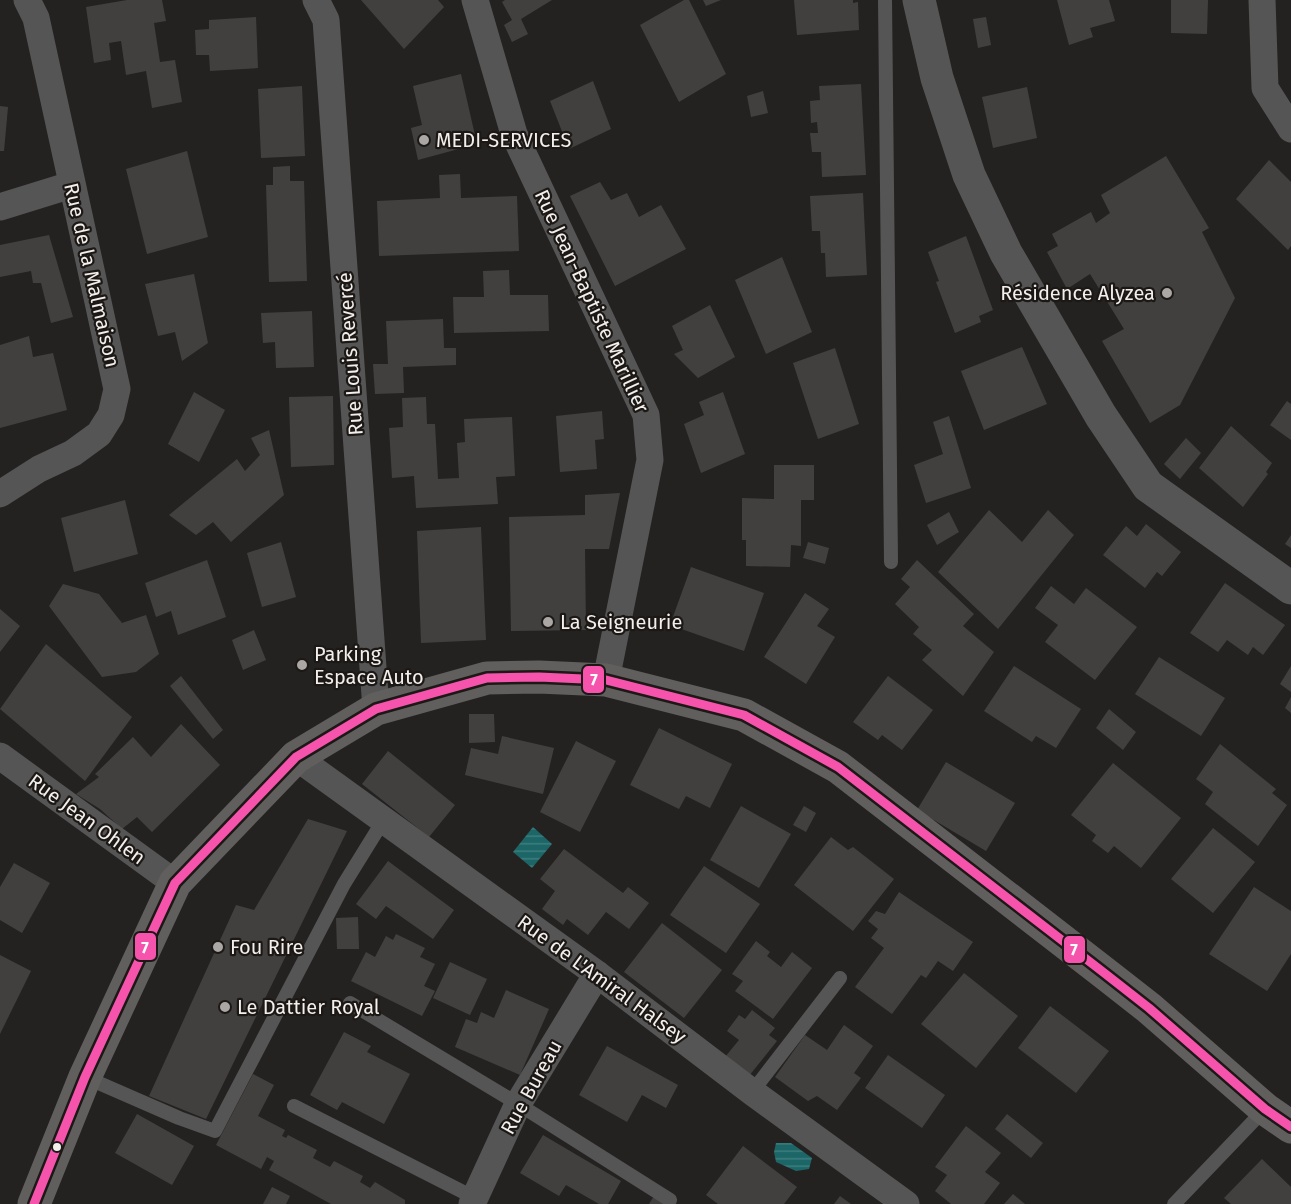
<svg xmlns="http://www.w3.org/2000/svg" width="1291" height="1204" viewBox="0 0 1291 1204" font-family="'Fira Sans',sans-serif">
  <defs>
    <pattern id="water-rules" width="6" height="5" patternUnits="userSpaceOnUse" patternTransform="scale(1.5)"><rect width="6" height="5" fill="#1c6667"/><path d="M0 2.5h6" fill="none" stroke="#3d7c7d"/></pattern>
  </defs>
  <rect width="100%" height="100%" fill="#242220"/>
  <g fill="url(#water-rules)">
    <path d="M533 827 552 844 532 868 513 852Z"/>
    <path d="M776 1143H791L812 1158 809 1169 796 1171 776 1162 774 1152Z"/>
  </g>
  <g fill="#42403f">
    <path d="M127 0H162L166 21 154 23 160 62 175 60 182 102 152 108 146 71 126 75 121 41 109 43 111 60 94 63 86 7Z"/>
    <path d="M361 0H438L444 7 404 49Z"/>
    <path d="M505 0H552L521 19 528 34 512 42 504 25 512 20 502 2Z"/>
    <path d="M684 0H689L726 74 679 102 640 25Z"/>
    <path d="M703 0H721L706 6Z"/>
    <path d="M794 0H853V3L858 2 859 30 797 35Z"/>
    <path d="M1057 0H1109L1115 21 1090 28 1093 37 1069 45Z"/>
    <path d="M1171 0H1208L1207 34 1171 33Z"/>
    <path d="M256 17 258 68 210 71 209 55H196L195 30 209 29V20Z"/>
    <path d="M986 17 991 45 978 48 973 19Z"/>
    <path d="M461 74 477 144 418 160 411 128 422 125 413 86Z"/>
    <path d="M593 81 611 129 569 149 550 101Z"/>
    <path d="M861 84 866 175 822 177 821 152H812L810 133H818L817 122 811 123 810 101 820 100 819 86Z"/>
    <path d="M302 86 305 156 261 158 258 89Z"/>
    <path d="M1027 87 1037 138 993 148 982 97Z"/>
    <path d="M763 91 768 113 751 117 747 96Z"/>
    <path d="M0 106 8 107 4 151H0Z"/>
    <path d="M187 151 208 237 147 254 126 169Z"/>
    <path d="M1166 156 1209 228 1202 232 1235 298 1180 405 1150 423 1102 341 1124 329 1090 274 1067 289 1047 252 1058 246 1052 234 1091 212 1096 223 1110 213 1101 195Z"/>
    <path d="M1269 160 1291 182V246L1288 250 1236 199Z"/>
    <path d="M290 166V181H304L307 281 269 282 266 185H273V167Z"/>
    <path d="M460 174 461 198 517 196 519 251 379 256 377 201 440 198 439 175Z"/>
    <path d="M600 182 611 200 627 193 639 217 661 205 686 249 615 286 570 196Z"/>
    <path d="M863 193 867 275 826 277 825 253H821L820 231H812L810 196Z"/>
    <path d="M49 235 73 317 51 323 41 283H33L31 271 0 277V245Z"/>
    <path d="M966 236 993 310 979 316 981 322 955 333 936 282 939 281 928 252Z"/>
    <path d="M782 257 812 332 766 354 735 280Z"/>
    <path d="M509 270 510 295H548L549 331 454 333 453 297H484L483 271Z"/>
    <path d="M194 274 208 343 182 361 175 332 158 336 145 284Z"/>
    <path d="M710 305 735 357 698 378 674 354 683 350 672 326Z"/>
    <path d="M312 311 314 367 276 368 275 342 263 343 261 313Z"/>
    <path d="M443 319 444 348H456V365L403 367 404 393 375 394 373 364H388L386 321Z"/>
    <path d="M29 336 33 357 53 353 67 410 0 428V345Z"/>
    <path d="M1022 347 1047 404 984 430 961 371Z"/>
    <path d="M835 348 859 424 818 439 793 363Z"/>
    <path d="M194 392 225 410 199 462 168 444Z"/>
    <path d="M723 392 745 454 701 473 684 424 704 415 699 402Z"/>
    <path d="M333 396 334 465 291 467 289 397Z"/>
    <path d="M426 397 427 424H435L438 479 459 478 457 443 465 442 464 419 512 417 515 476 496 477 498 504 416 508 414 476 392 478 389 428 403 427 402 398Z"/>
    <path d="M1287 401 1291 404V440L1270 425Z"/>
    <path d="M602 411 604 439 595 440 597 469 560 472 556 416Z"/>
    <path d="M949 416 971 488 926 503 914 465 943 454 933 422Z"/>
    <path d="M1231 426 1272 463 1266 472 1268 474 1243 507 1199 468Z"/>
    <path d="M269 430 284 495 231 542 213 522 196 535 169 515 237 459 245 471 260 455 251 438Z"/>
    <path d="M1186 438 1201 453 1180 479 1164 464Z"/>
    <path d="M774 465H814V500H801V546L791 545 790 567 746 566V540H742V498L774 499Z"/>
    <path d="M620 493 609 549H585L586 630 511 631 509 517 585 515V495Z"/>
    <path d="M125 500 138 554 74 572 61 518Z"/>
    <path d="M989 510 1022 542 1048 510 1074 535 998 629 938 572Z"/>
    <path d="M949 512 959 532 937 545 927 525Z"/>
    <path d="M1146 524 1181 552 1162 576 1157 572 1145 588 1103 555 1126 526 1137 536Z"/>
    <path d="M481 527 486 640 421 643 417 531Z"/>
    <path d="M1291 535V548L1285 544Z"/>
    <path d="M281 542 296 597 262 607 247 553Z"/>
    <path d="M808 542 829 548 825 564 803 558Z"/>
    <path d="M207 560 226 617 178 635 171 611 156 617 145 583Z"/>
    <path d="M917 560 974 614 963 626 994 652 963 696 922 660 932 650 913 634 919 627 895 604 910 587 901 579Z"/>
    <path d="M691 567 764 593 744 651 670 625Z"/>
    <path d="M1225 583 1285 625 1263 655 1253 647 1248 655 1227 640 1218 652 1190 633Z"/>
    <path d="M63 584 99 594 122 623 146 615 159 654 136 672 102 677 49 606Z"/>
    <path d="M1051 586 1074 604 1086 588 1137 627 1095 680 1045 642 1058 625 1035 608Z"/>
    <path d="M805 593 829 609 817 626 835 637 806 684 764 657Z"/>
    <path d="M0 609 20 626 0 652Z"/>
    <path d="M254 630 266 660 243 670 232 640Z"/>
    <path d="M46 644 132 717 85 781 0 709Z"/>
    <path d="M1159 657 1225 698 1201 736 1135 694Z"/>
    <path d="M1014 666 1081 709 1056 748 1036 736 1032 742 984 711Z"/>
    <path d="M1291 666V692L1280 684Z"/>
    <path d="M181 676 223 730 213 739 170 686Z"/>
    <path d="M888 676 933 710 902 750 882 735 878 740 853 722Z"/>
    <path d="M1291 697V713L1285 708Z"/>
    <path d="M1109 709 1136 732 1123 750 1096 728Z"/>
    <path d="M469 714H494L495 742 469 743Z"/>
    <path d="M181 724 220 765 152 832 137 817 122 829 100 809 76 794 99 777 95 774 133 737 151 757Z"/>
    <path d="M659 728 732 764 710 808 686 796 679 809 630 785Z"/>
    <path d="M502 736 554 748 543 794 465 775 471 748 498 754Z"/>
    <path d="M576 741 616 761 580 832 540 812Z"/>
    <path d="M1220 744 1276 789 1272 793 1287 805 1258 846 1205 804 1213 792 1196 779Z"/>
    <path d="M388 751 455 805 429 837 362 784Z"/>
    <path d="M946 762 1015 803 986 851 917 810Z"/>
    <path d="M1113 763 1181 818 1141 868 1114 846 1108 853 1092 841 1096 835 1071 815Z"/>
    <path d="M741 806 791 834 759 888 710 860Z"/>
    <path d="M804 806 816 813 806 832 793 825Z"/>
    <path d="M308 819 347 831 206 1119 149 1096 236 905 254 910Z"/>
    <path d="M1213 828 1255 862 1213 913 1171 879Z"/>
    <path d="M831 837 848 850 853 847 894 879 853 931 794 885Z"/>
    <path d="M564 849 623 893 628 887 649 903 629 929 606 912 588 935 567 919 563 925 542 909 555 891 540 879Z"/>
    <path d="M388 861 454 910 433 939 386 906 376 919 356 904Z"/>
    <path d="M14 863 50 883 22 933 0 920V887Z"/>
    <path d="M704 866 760 904 726 953 670 915Z"/>
    <path d="M1254 887 1291 911V954L1267 991 1209 954Z"/>
    <path d="M899 892 973 942 953 971 938 961 926 978 921 975 892 1014 855 987 884 948 871 938 878 929 868 921 876 911 885 914Z"/>
    <path d="M358 917 359 949H337L336 918Z"/>
    <path d="M662 923 722 970 684 1018 624 972Z"/>
    <path d="M396 934 425 948 420 957 435 964 424 986 435 991 422 1016 351 981 366 952 375 957 386 936 393 940Z"/>
    <path d="M756 941 770 952 767 956 781 967 792 952 812 968 773 1019 735 991 743 981 732 974Z"/>
    <path d="M0 955 31 971 0 1034Z"/>
    <path d="M450 962 487 979 470 1015 433 998Z"/>
    <path d="M964 973 1018 1016 976 1068 921 1024Z"/>
    <path d="M506 990 549 1009 520 1075 455 1047 466 1019 477 1023 481 1012 494 1018Z"/>
    <path d="M1050 1006 1109 1051 1076 1093 1018 1048Z"/>
    <path d="M752 1010 775 1028 769 1035 777 1041 749 1076 725 1057 739 1040 727 1031 739 1015 745 1019Z"/>
    <path d="M844 1025 873 1046 854 1073 861 1078 837 1110 817 1096 808 1101 775 1077 805 1035 827 1050Z"/>
    <path d="M344 1032 371 1046 367 1052 410 1074 384 1124 342 1102 337 1110 310 1095Z"/>
    <path d="M607 1046 678 1085 666 1108 642 1095 627 1122 579 1095Z"/>
    <path d="M888 1055 945 1095 922 1128 865 1088Z"/>
    <path d="M253 1074 274 1085 258 1116 285 1130 282 1136 286 1138 288 1135 317 1150 313 1158 330 1167 334 1161 363 1176 360 1182 370 1188 375 1182 405 1200V1204H331L269 1170 274 1161 267 1157 261 1169 216 1145Z"/>
    <path d="M137 1114 194 1146 172 1185 115 1153Z"/>
    <path d="M1007 1114 1043 1143 1031 1158 995 1129Z"/>
    <path d="M966 1126 1001 1153 985 1172 1000 1183 984 1204H951L935 1191 947 1175 935 1167Z"/>
    <path d="M543 1135 621 1181 608 1204H599L566 1185 559 1196 520 1173Z"/>
    <path d="M743 1146 797 1187 784 1204H718L706 1195Z"/>
    <path d="M1262 1159 1291 1187V1204H1231L1224 1198Z"/>
    <path d="M272 1187 290 1196 286 1204H263Z"/>
    <path d="M1013 1194 1025 1204H1004Z"/>
    <path d="M654 1196 666 1204H649Z"/>
    <path d="M840 1196 851 1204H834Z"/>
  </g>
  <g fill="none" stroke-linecap="round" stroke-linejoin="round">
    <g stroke="#565555" stroke-width="14">
      <path d="M885 0 891 562"/>
      <path d="M350 1003 518 1104 670 1200"/>
      <path d="M85 1077 179 1118 215 1131 344 884 383 821"/>
      <path d="M752 1092 840 978"/>
      <path d="M294 1106 475 1198"/>
      <path d="M1174 1204 1265 1109"/>
    </g>
    <g stroke="#565555" stroke-width="27">
      <path d="M316 0 326 20 376 709"/>
      <path d="M475 0 514 134 646 415 650 460 606 680"/>
      <path d="M1262 0 1265 88 1291 129"/>
      <path d="M0 207 71 185"/>
      <path d="M0 494 39 469 73 453 99 434 111 415 117 389 36 18 27 0"/>
      <path d="M0 756 175 883"/>
      <path d="M296 757 597 974 752 1092 906 1204"/>
      <path d="M472 1204 518 1104 597 974"/>
    </g>
    <path stroke="#565555" stroke-width="33" d="M919 0 937 78 969 175 1006 253 1101 416 1148 486 1291 588"/>
    <path stroke="#605f5e" stroke-width="33" d="M34 1204 85 1077 175 883 296 757 376 709 487 678 539 677 606 680 744 715 838 767 1103 972 1149 1008 1265 1109 1291 1127"/>
    <defs>
      <path id="bus-1" d="M34 1204 85 1077 175 883 296 757 376 709 487 678 539 677 606 680 744 715 838 767 1103 972 1149 1008 1265 1109 1291 1127"/>
    </defs>
    <use href="#bus-1" stroke="#1c1815" stroke-width="14"/>
    <use href="#bus-1" stroke="#f653ac" stroke-width="9"/>
  </g>
  <g fill="#aaa7a5" stroke="#1c1815" stroke-width="2">
    <circle cx="424" cy="140" r="6"/>
    <circle cx="1167" cy="293" r="6"/>
    <circle cx="548" cy="622" r="6"/>
    <circle cx="302" cy="665" r="6"/>
    <circle cx="218" cy="947" r="6"/>
    <circle cx="225" cy="1007" r="6"/>
  </g>
  <circle fill="#f2efed" stroke="#1c1815" stroke-width="2" cx="57" cy="1147" r="5"/>
  <g text-anchor="middle" dominant-baseline="central" stroke-width="4.5" stroke-linejoin="round" paint-order="stroke">
    <g font-size="20" fill="#f2efed" stroke="#1c1815" text-anchor="start">
      <text x="436" y="140">MEDI-SERVICES</text>
      <text x="1155" y="293" text-anchor="end">Résidence Alyzea</text>
      <text x="560" y="622">La Seigneurie</text>
      <text x="314" y="654">Parking<tspan x="314" dy="23">Espace Auto</tspan></text>
      <text x="230" y="947">Fou Rire</text>
      <text x="237" y="1007">Le Dattier Royal</text>
    </g>
    <g font-size="20" fill="#f2efed" stroke="#1c1815">
      <text transform="translate(92 275) rotate(77)">Rue de la Malmaison</text>
      <text transform="translate(592 301) rotate(65)">Rue Jean-Baptiste Marillier</text>
      <text transform="translate(350 354) rotate(-94)">Rue Louis Revercé</text>
      <text transform="translate(87 819) rotate(36)">Rue Jean Ohlen</text>
      <text transform="translate(602 979) rotate(36)">Rue de L'Amiral Halsey</text>
      <text transform="translate(531 1087) rotate(-61)">Rue Bureau</text>
    </g>
  </g>
  <g stroke="#1c1815" stroke-width="2">
    <rect x="582" y="665" width="23" height="29" rx="6" fill="#f653ac"/>
    <rect x="134" y="932" width="23" height="29" rx="6" fill="#f653ac"/>
    <rect x="1063" y="935" width="23" height="29" rx="6" fill="#f653ac"/>
  </g>
  <g font-size="16" text-anchor="middle" font-weight="bold" fill="#fff">
    <text x="594" y="685">7</text>
    <text x="145" y="953">7</text>
    <text x="1074" y="955">7</text>
  </g>
</svg>
